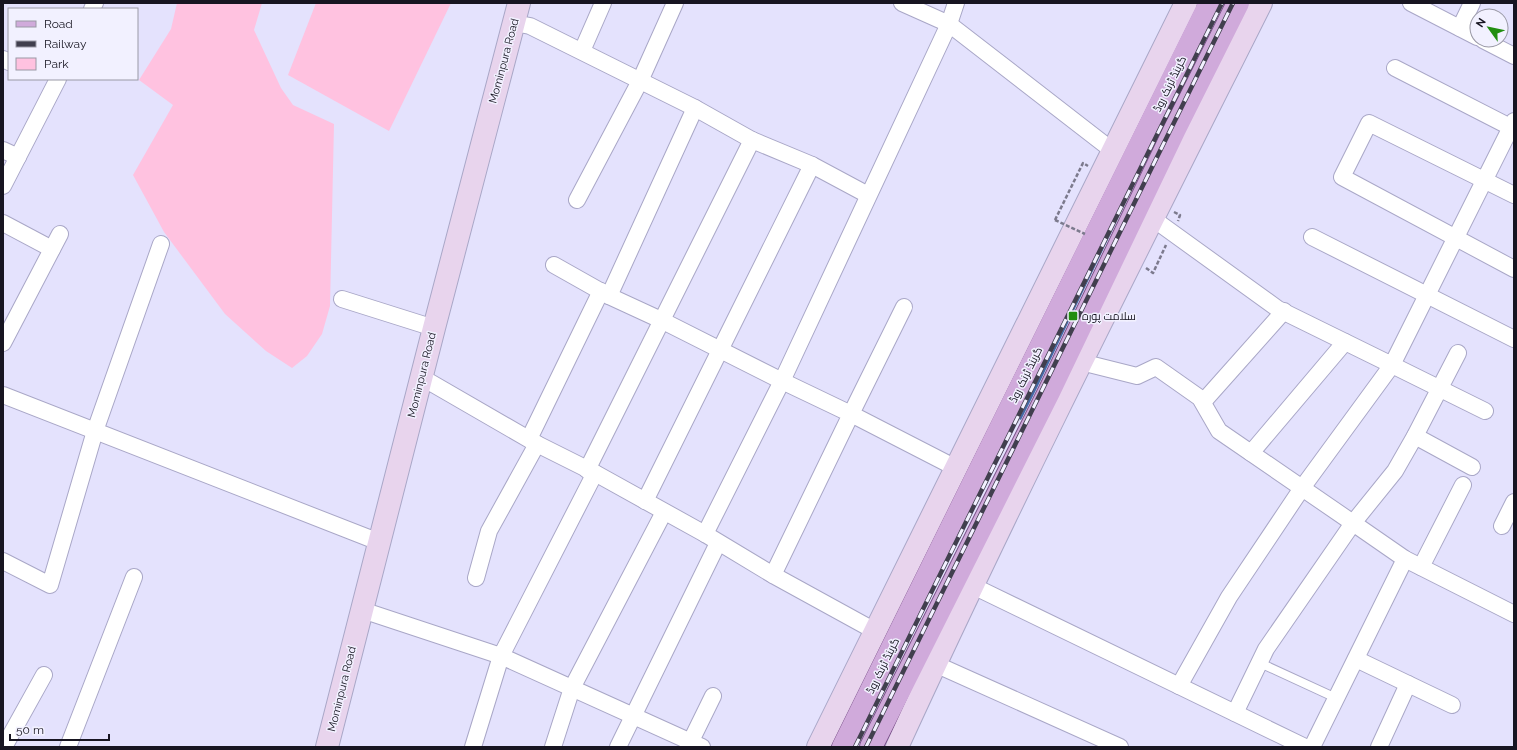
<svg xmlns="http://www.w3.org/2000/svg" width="1517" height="750" viewBox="0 0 1517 750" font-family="Raleway,Cairo,sans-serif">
  <defs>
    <filter id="shadow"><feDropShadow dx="-3.5" dy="3.5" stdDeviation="0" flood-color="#0004"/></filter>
  </defs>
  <rect width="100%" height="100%" fill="#e4e2fd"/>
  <g fill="#ffc2e0">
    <path d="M177 3H262L254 30 281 88 293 105 334 124 330 306 322 334 307 356 292 368 266 351 225 314 164 232 133 175 173 105 139 80 171 29Z"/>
    <path d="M316 3H451L389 131 288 75Z"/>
  </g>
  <path fill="#4469a5" filter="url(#shadow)" d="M1125 204 1038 386 1021 420 1019 419Z"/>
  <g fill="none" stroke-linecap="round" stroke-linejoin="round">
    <defs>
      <path id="lane" d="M1260 663 1336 698"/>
      <g id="street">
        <path d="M902 3 949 24 1113 151"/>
        <path d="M1411 3 1477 37"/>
        <path d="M92 9 95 3"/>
        <path d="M514 23 530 26 695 108 752 140 812 165 868 195"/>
        <path d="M1460 28 1472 3"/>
        <path d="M1483 40 1514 56"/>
        <path d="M582 51 603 3"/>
        <path d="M3 59 9 62"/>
        <path d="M1395 68 1514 129"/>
        <path d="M3 150 18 157"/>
        <path d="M3 186 58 79"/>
        <path d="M1514 195 1369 123 1342 177 1514 269"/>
        <path d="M577 200 640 81 675 3"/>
        <path d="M1152 218 1278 309 1392 365 1514 121"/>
        <path d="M3 223 52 249"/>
        <path d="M1312 237 1514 339"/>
        <path d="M554 265 609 296 661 320 782 381 851 414 773 575"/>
        <path d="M609 296 695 108"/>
        <path d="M342 299 434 328"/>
        <path d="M904 307 851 414 956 468"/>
        <path d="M3 343 60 234"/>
        <path d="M1081 362 1137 376 1156 367 1200 398 1219 431 1353 523 1405 559 1514 614"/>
        <path d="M421 377 537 444 595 473 705 534 773 575 875 631"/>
        <path d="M3 395 379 542"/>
        <path d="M1203 402 1284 311"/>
        <path d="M1415 436 1472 467"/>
        <path d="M529 439 601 291"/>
        <path d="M1251 453 1345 342"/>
        <path d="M587 470 752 140"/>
        <path d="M645 501 812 165"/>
        <path d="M1502 526 1514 502"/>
        <path d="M705 534 782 381 949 24 956 3"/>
        <path d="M3 561 50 585 95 431 161 244"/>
        <path d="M1421 567 1463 485"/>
        <path d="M476 578 489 531 537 444"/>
        <path d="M973 586 1305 747"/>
        <path d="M362 610 501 656 702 747"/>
        <path d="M1356 659 1452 705"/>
        <path d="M935 664 1120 747"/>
        <path d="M1179 686 1229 597 1302 488 1392 365 1485 411"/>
        <path d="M1235 713 1266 649 1353 523 1395 471 1415 436 1458 353"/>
        <path d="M4 747 44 675"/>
        <path d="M68 747 134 577"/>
        <path d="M473 747 501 656 595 473"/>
        <path d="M553 747 572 688 664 512"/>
        <path d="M618 747 718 543"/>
        <path d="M688 747 713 696"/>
        <path d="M1312 747 1405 559"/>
        <path d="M1379 747 1408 684"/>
      </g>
      <g id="secondary">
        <path d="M327 747 434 328 519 3"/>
        <path d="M818 747 1186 3"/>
        <path d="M897 747C1012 496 1137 250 1261 3"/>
      </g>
      <g id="primary">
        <path d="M843 747 1210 3"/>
        <path d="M871 747 1049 392 1175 129 1238 3"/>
      </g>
    </defs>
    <use href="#lane" stroke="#a9a7c7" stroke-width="10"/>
    <use href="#street" stroke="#a9a7c7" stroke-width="18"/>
    <use href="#secondary" stroke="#a9a7c7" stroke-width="24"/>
    <use href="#primary" stroke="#7b518a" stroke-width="24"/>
    <g stroke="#7c7a8d" stroke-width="2.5" stroke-dasharray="4 2" stroke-linecap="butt">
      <path d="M1174 212 1180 215 1178 221"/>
      <path d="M1055 220 1083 163 1088 166"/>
      <path d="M1146 268 1153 273 1166 245"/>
    </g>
    <use href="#lane" stroke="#fff" stroke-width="8"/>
    <use href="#street" stroke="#fff" stroke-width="16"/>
    <use href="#secondary" stroke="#e8d4ed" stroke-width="22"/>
    <use href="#primary" stroke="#d0aadb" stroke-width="22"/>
    <defs>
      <g id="rail">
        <path d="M855 747 1222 3"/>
        <path d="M866 747 1233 3"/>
      </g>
    </defs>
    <use href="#rail" stroke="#413f4e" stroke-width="4.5"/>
    <use href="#rail" stroke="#f2f1ff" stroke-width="3" stroke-dasharray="9" stroke-linecap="butt"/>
    <path stroke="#7c7a8d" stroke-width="2.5" stroke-dasharray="4 2" stroke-linecap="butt" d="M1055 220 1085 234"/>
  </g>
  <rect fill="#228e10" stroke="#f2f1ff" stroke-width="1.5" x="1068" y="311" width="10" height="10" rx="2"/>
  <g text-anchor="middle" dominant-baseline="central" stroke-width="3" stroke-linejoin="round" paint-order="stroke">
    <g font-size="11" fill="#171521" stroke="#f2f1ff">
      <text transform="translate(504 61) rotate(-75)">Mominpura Road</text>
      <text transform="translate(1170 84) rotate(-64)">گرینڈ ٹرنک روڈ</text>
      <text transform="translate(422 375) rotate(-76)">Mominpura Road</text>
      <text transform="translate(1026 375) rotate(-64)">گرینڈ ٹرنک روڈ</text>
      <text transform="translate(883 666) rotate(-64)">گرینڈ ٹرنک روڈ</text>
      <text transform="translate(342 689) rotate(-76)">Mominpura Road</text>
    </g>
    <g font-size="11" fill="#171521" stroke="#f2f1ff" text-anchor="start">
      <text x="1082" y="316">سلامت پورہ</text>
    </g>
  </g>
  <rect width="1517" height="750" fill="none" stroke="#171521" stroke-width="8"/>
  <rect x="8" y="8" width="130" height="72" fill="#f2f1ff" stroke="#9a99a6"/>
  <rect x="16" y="21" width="20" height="6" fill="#d0aadb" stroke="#9a99a6"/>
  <text x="44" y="28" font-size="12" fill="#171521">Road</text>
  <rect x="16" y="41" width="20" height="6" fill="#413f4e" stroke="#9a99a6"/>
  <text x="44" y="48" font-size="12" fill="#171521">Railway</text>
  <rect x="16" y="58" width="20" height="12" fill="#ffc2e0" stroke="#9a99a6"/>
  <text x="44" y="68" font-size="12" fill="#171521">Park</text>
  <g transform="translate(1489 28) rotate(303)"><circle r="19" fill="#f2f1ff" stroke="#9a99a6"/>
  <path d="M0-3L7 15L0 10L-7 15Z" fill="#228e10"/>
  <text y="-6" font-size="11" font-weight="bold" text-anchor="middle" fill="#171521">N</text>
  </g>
  <path d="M10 734v6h99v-6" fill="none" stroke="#171521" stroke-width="2"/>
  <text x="16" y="734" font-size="12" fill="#171521" stroke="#f2f1ff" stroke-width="3" paint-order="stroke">50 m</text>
</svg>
